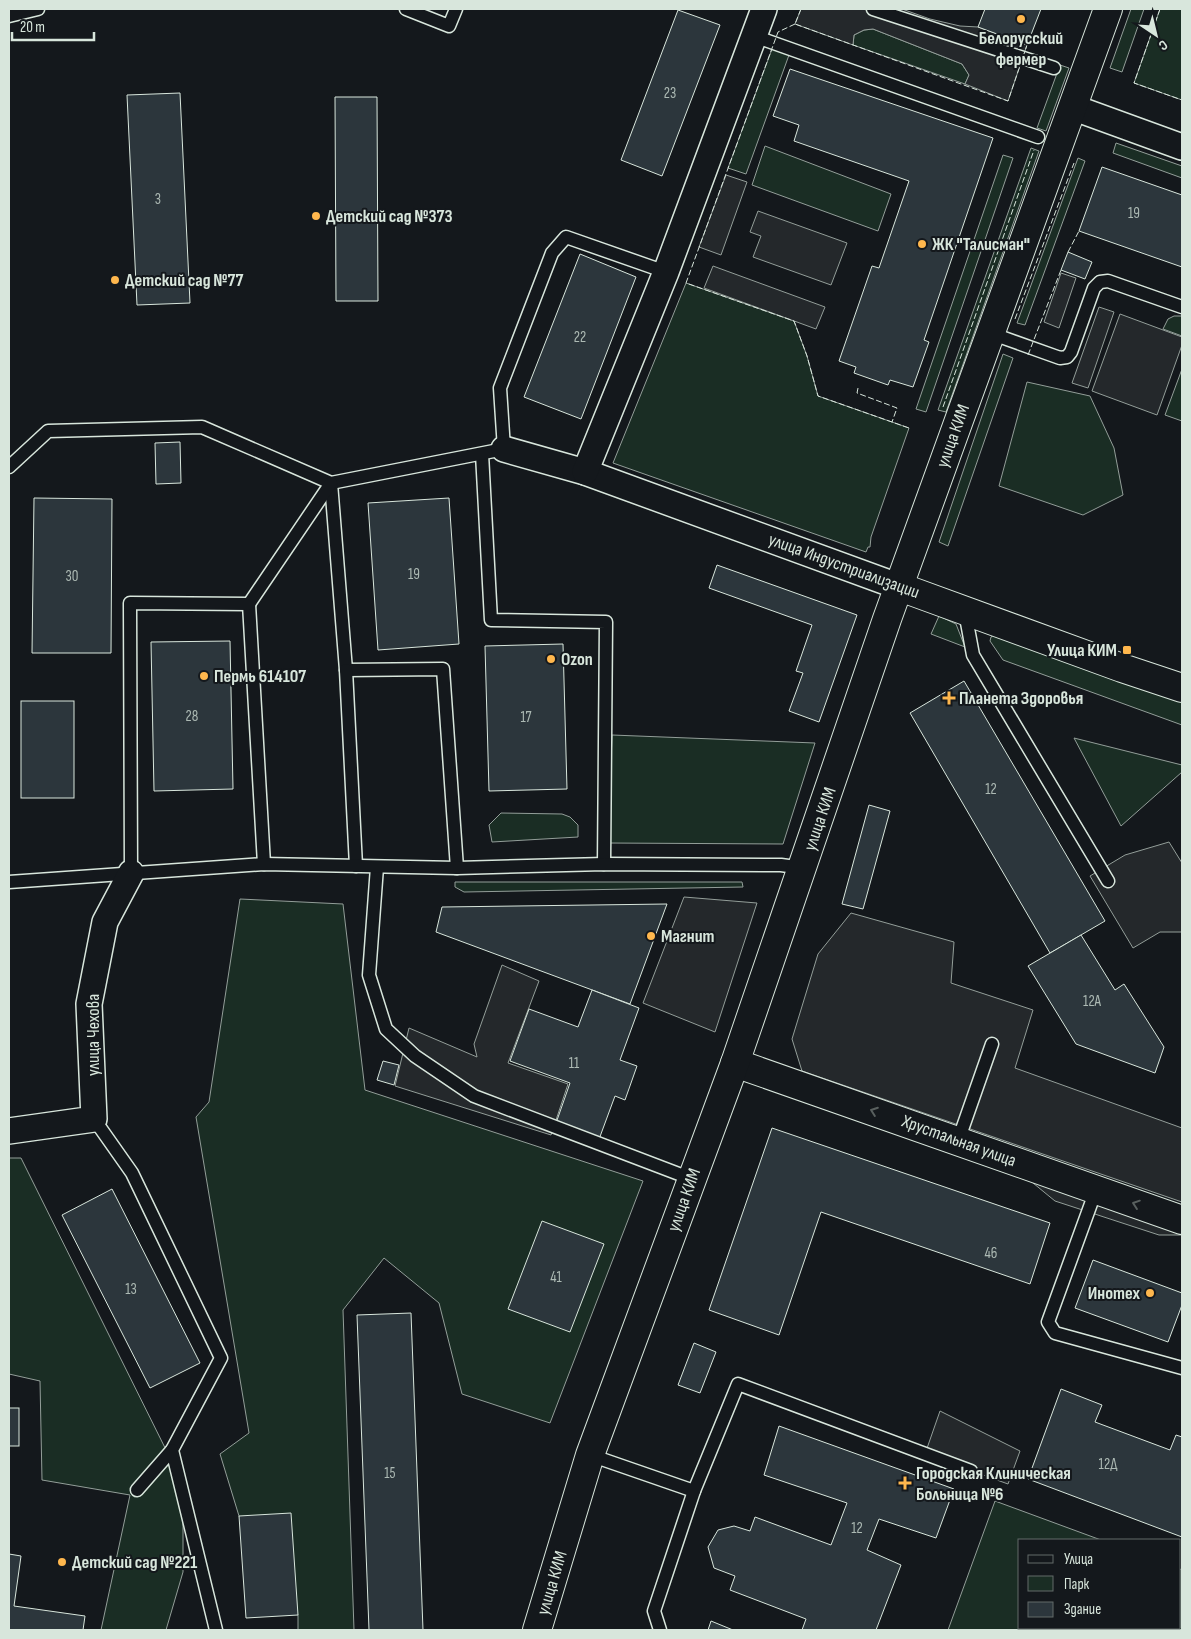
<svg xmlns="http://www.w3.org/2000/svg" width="1191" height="1639" viewBox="0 0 1191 1639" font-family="'Sofia Sans Condensed',sans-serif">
  <rect width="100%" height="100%" fill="#14181c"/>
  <g fill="#1a2d24" stroke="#939e99">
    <path d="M1131 9H1144L1122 72 1110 68Z"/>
    <path d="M1160 9H1182V100L1134 83Z"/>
    <path d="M873 29 962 64 969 75 965 84 853 45 854 35 864 30Z"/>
    <path d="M772 49 789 55 746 174 728 168Z"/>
    <path d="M1060 65 1069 68 1046 131 1037 128Z"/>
    <path d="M1116 143 1182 166V178L1113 153Z"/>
    <path d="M765 146 891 194 878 231 752 185Z"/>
    <path d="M1031 148 1039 151 946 412 938 410Z"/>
    <path d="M1003 155 1013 158 926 412 916 409Z"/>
    <path d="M1078 158 1085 161 1025 325 1017 323Z"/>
    <path d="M686 283 794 321 807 356 818 396 909 428 871 537 870 547H868L866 552 613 463Z"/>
    <path d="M1174 316H1182V336L1163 329 1168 319Z"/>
    <path d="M1003 354 1013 358 948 546 939 542Z"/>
    <path d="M1182 369V421L1165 415Z"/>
    <path d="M1027 382 1090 396 1114 448 1123 495 1083 515 999 486Z"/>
    <path d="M939 616 956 624 965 647 931 634Z"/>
    <path d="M996 634 1182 702V725L1003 660 990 641 991 637Z"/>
    <path d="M612 735 815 743 783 844 608 843Z"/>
    <path d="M1074 738 1182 765V772L1121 826Z"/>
    <path d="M501 813 562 814 570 817 578 825V837L492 842 489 825Z"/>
    <path d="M455 882H742L743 887 464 892 455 887Z"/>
    <path d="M240 899 343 904 365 1090 643 1181 550 1423 462 1394 439 1303 384 1258 343 1310 354 1630H298V1615L239 1516 220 1454 249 1433 196 1117 209 1102Z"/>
    <path d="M9 1158H21L183 1484V1572L166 1630H101L130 1495 42 1480 40 1381 9 1374Z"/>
    <path d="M995 1501 1101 1540H1020V1628H1180V1569L1182 1570V1630H948Z"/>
  </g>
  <g fill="#24282b" stroke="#939e99">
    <path d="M801 9H902L930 19 960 26 978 27 1027 45 1008 101 965 84 969 75 962 64 873 29 864 30 854 35 853 45 795 24Z"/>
    <path d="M726 175 747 182 721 255 699 247Z"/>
    <path d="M758 211 847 243 831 285 753 257 761 236 750 232Z"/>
    <path d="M713 266 825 307 816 329 704 288Z"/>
    <path d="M1061 273 1076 278 1059 328 1044 322Z"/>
    <path d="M1099 307 1114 312 1088 388 1072 383Z"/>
    <path d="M1120 314 1182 337V345L1157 415 1092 391Z"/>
    <path d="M1169 842 1182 863V932H1160L1133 948 1090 876 1125 855Z"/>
    <path d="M684 897 757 903 715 1032 643 1003Z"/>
    <path d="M851 913 954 942 951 983 1033 1010 1015 1068 1182 1128V1202L802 1071 792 1039 818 954Z"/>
    <path d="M502 965 539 981 508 1063 568 1084 551 1135 395 1086 409 1028 477 1057 474 1044Z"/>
    <path d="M1022 1174 1182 1227V1235H1159L1055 1201Z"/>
    <path d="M940 1411 1020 1451 1008 1484 925 1454Z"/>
  </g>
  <g fill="#2c363c" stroke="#d8e6dc">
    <path d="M985 9H1041L1027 45 978 27Z"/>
    <path d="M678 10 720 25 662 176 621 160Z"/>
    <path d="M790 69 993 138 924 340 929 342 913 387 890 380 888 385 854 373 856 367 839 361 872 266 879 268 909 181 794 141 799 125 773 116Z"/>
    <path d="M180 93 190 303 137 305 127 95Z"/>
    <path d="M335 97H377L378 301H336Z"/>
    <path d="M1102 167 1182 195V267L1079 231Z"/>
    <path d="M1068 252 1092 262 1085 279 1061 270Z"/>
    <path d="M580 254 636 277 581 419 524 397Z"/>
    <path d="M180 442 181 483 156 484 155 443Z"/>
    <path d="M34 498 112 499 111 653H32Z"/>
    <path d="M449 498 459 644 378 650 368 503Z"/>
    <path d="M717 565 857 615 819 722 789 711 803 673 796 671 812 625 709 588Z"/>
    <path d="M230 641 233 789 154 791 151 642Z"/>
    <path d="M563 644 567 789 489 791 485 646Z"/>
    <path d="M964 681 1105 921 1050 953 910 713Z"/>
    <rect x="21" y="701" width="53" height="97"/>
    <path d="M869 805 890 811 863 909 842 904Z"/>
    <path d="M667 904 630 1004 436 932 442 907Z"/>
    <path d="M1081 935 1115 990 1124 984 1164 1047 1155 1073 1076 1044 1028 966Z"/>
    <path d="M592 990 639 1008 620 1060 637 1066 625 1100 615 1096 598 1142 555 1126 570 1083 510 1061 529 1009 578 1027Z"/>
    <path d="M383 1061 399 1065 394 1085 377 1080Z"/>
    <path d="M772 1128 1050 1223 1030 1284 821 1212 779 1335 709 1310Z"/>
    <path d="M112 1189 200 1363 150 1388 62 1215Z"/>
    <path d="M542 1221 604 1244 570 1332 508 1309Z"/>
    <path d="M1093 1260 1182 1293V1305L1168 1342 1075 1308Z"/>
    <path d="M411 1313 423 1630H369L357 1315Z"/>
    <path d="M694 1343 716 1352 700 1393 678 1385Z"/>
    <path d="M1061 1389 1102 1405 1095 1422 1170 1450 1176 1435 1182 1437V1537L1028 1479Z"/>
    <rect x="9" y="1408" width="10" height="38"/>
    <path d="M779 1426 954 1489 936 1538 879 1519 867 1550 901 1565 876 1630H802L806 1619 730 1590 735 1576 714 1568 708 1547 718 1530 734 1526 750 1531 755 1517 831 1545 847 1503 764 1475Z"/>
    <path d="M291 1513 298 1615 246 1618 239 1516Z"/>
    <path d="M9 1554 21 1556 14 1606 85 1616 83 1630H9Z"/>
    <path d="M711 1621 733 1630H708Z"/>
  </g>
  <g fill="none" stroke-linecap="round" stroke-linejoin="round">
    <defs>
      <g id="lane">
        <path d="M406 9 449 26 456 9"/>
        <path d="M873 9 1054 68"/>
        <path d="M9 16 38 9"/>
        <path d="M754 36 1038 137"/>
        <path d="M990 333 1060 358 1067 357 1071 352 1094 288 1100 282 1108 281 1182 307"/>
        <path d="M482 454 491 620 606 622 604 864"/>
        <path d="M9 467 48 431 202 427 331 483 504 449 500 388 552 253 566 237 666 272"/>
        <path d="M331 483 346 670 443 669 457 868"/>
        <path d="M249 604 264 864"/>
        <path d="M965 612 973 655 1108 881"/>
        <path d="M346 670 356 866"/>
        <path d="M377 867 369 975 386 1029 415 1056 474 1096 692 1179"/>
        <path d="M131 873 130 603 249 604 331 483"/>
        <path d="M9 882 264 864 457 868 604 864 781 865 803 868"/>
        <path d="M94 1119 132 1173 221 1358 172 1450 216 1630"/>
        <path d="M958 1141 992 1044"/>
        <path d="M1096 1190 1048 1322 1055 1333 1182 1368"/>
        <path d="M590 1455 694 1491"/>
        <path d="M137 1490 172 1450"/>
        <path d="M660 1630 654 1611 694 1491 738 1384 971 1471"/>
      </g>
      <g id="street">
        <path d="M1072 107 1182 147"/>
        <path d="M504 449 585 472 900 587"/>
        <path d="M585 472 666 272 764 9"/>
        <path d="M9 1131 94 1119 89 1004 105 922 131 873"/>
      </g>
      <g id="secondary">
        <path d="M900 587 1122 668 1182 688"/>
        <path d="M735 1063 1182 1220"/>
        <path d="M537 1630 590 1455 735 1063 887 619 1108 9"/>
      </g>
    </defs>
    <use href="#lane" stroke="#d8e6dc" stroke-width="15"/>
    <use href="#street" stroke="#d8e6dc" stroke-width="28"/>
    <use href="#secondary" stroke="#d8e6dc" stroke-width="30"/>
    <use href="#lane" stroke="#14181c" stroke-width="12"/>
    <use href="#street" stroke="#14181c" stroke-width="25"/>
    <use href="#secondary" stroke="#14181c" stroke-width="28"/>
    <g stroke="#d8e6dc" stroke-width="1" stroke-dasharray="6 2.5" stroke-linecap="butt">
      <path d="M801 9 795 24 1008 101 1027 45"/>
      <path d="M1160 9 1134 83 1182 100"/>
      <path d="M795 24 778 32 686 283 794 321 807 356 818 396 909 428"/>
      <path d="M1068 252 1079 231"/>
      <path d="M1015 319 1074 163"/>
      <path d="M1028 355 1061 270"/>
      <path d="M858 388 857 393 897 408 892 422"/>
      <path d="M943 407 1034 150"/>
    </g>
  </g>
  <defs><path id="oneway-chevron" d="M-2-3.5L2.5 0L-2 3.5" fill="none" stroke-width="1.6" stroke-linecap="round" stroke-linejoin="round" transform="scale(1.25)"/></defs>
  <g stroke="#59605f">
    <use href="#oneway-chevron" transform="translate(874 1111) rotate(-160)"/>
    <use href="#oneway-chevron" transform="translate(1136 1204) rotate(-161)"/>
  </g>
  <g fill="#ffb74d" stroke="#14181c" stroke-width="2">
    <circle cx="1021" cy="19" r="5"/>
    <circle cx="316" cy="216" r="5"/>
    <circle cx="922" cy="244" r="5"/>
    <circle cx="115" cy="280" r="5"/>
    <rect x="1122" y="645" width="10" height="10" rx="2.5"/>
    <circle cx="551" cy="659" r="5"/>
    <circle cx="204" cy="676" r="5"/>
    <path d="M946.5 690.5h5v5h5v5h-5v5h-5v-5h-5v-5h5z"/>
    <circle cx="651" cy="936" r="5"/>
    <circle cx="1150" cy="1293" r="5"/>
    <path d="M902.5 1475.5h5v5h5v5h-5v5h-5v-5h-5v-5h5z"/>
    <circle cx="62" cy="1562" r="5"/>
  </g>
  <g text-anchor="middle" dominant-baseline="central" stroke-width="4" stroke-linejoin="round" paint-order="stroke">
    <g font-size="15" fill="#adbab4">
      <text x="670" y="93">23</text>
      <text x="158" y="199">3</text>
      <text x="1134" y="213">19</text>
      <text x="580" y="337">22</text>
      <text x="414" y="574">19</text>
      <text x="72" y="576">30</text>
      <text x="192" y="716">28</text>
      <text x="526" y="717">17</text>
      <text x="991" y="789">12</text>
      <text x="1092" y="1001">12А</text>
      <text x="574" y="1063">11</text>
      <text x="991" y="1253">46</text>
      <text x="556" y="1277">41</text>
      <text x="131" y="1289">13</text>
      <text x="1108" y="1464">12Д</text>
      <text x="390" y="1473">15</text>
      <text x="857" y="1528">12</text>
    </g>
    <g font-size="18" font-weight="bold" fill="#d8e6dc" stroke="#14181c" text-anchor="start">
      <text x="1021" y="38" text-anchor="middle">Белорусский<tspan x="1021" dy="21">фермер</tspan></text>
      <text x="326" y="216">Детский сад №373</text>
      <text x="932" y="244">ЖК "Талисман"</text>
      <text x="125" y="280">Детский сад №77</text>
      <text x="1117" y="650" text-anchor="end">Улица КИМ</text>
      <text x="561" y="659">Ozon</text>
      <text x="214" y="676">Пермь 614107</text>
      <text x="959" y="698">Планета Здоровья</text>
      <text x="661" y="936">Магнит</text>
      <text x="1140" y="1293" text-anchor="end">Инотех</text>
      <text x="916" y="1473">Городская Клиническая<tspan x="916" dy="21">Больница №6</tspan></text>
      <text x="72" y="1562">Детский сад №221</text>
    </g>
    <g font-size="18" fill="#d8e6dc" stroke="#14181c">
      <text transform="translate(953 436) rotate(-70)">улица КИМ</text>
      <text transform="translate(844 566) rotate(20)">улица Индустриализации</text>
      <text transform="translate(820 819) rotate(-71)">улица КИМ</text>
      <text transform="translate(93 1035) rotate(-90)">улица Чехова</text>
      <text transform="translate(959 1141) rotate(20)">Хрустальная улица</text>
      <text transform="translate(684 1200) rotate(-70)">улица КИМ</text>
      <text transform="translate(552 1583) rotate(-73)">улица КИМ</text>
    </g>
  </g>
  <rect width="1191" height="1639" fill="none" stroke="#d8e6dc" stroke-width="20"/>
  <rect x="1018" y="1539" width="162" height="90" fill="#14181c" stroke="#626a69"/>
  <rect x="1028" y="1555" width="25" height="8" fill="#14181c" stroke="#626a69"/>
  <text x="1064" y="1564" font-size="15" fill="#d8e6dc">Улица</text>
  <rect x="1028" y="1576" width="25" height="15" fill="#1a2d24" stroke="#626a69"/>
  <text x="1064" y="1589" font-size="15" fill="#d8e6dc">Парк</text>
  <rect x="1028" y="1602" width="25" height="15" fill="#2c363c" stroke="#626a69"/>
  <text x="1064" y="1614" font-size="15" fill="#d8e6dc">Здание</text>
  <g transform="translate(1156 35) rotate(145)" stroke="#14181c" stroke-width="4" paint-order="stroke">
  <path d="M0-4L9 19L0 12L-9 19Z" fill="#d8e6dc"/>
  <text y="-8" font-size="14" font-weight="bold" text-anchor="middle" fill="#d8e6dc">С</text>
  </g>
  <path d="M12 32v8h82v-8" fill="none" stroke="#d8e6dc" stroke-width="2.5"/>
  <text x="20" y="32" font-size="15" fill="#d8e6dc" stroke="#14181c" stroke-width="4" paint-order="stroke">20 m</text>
</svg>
